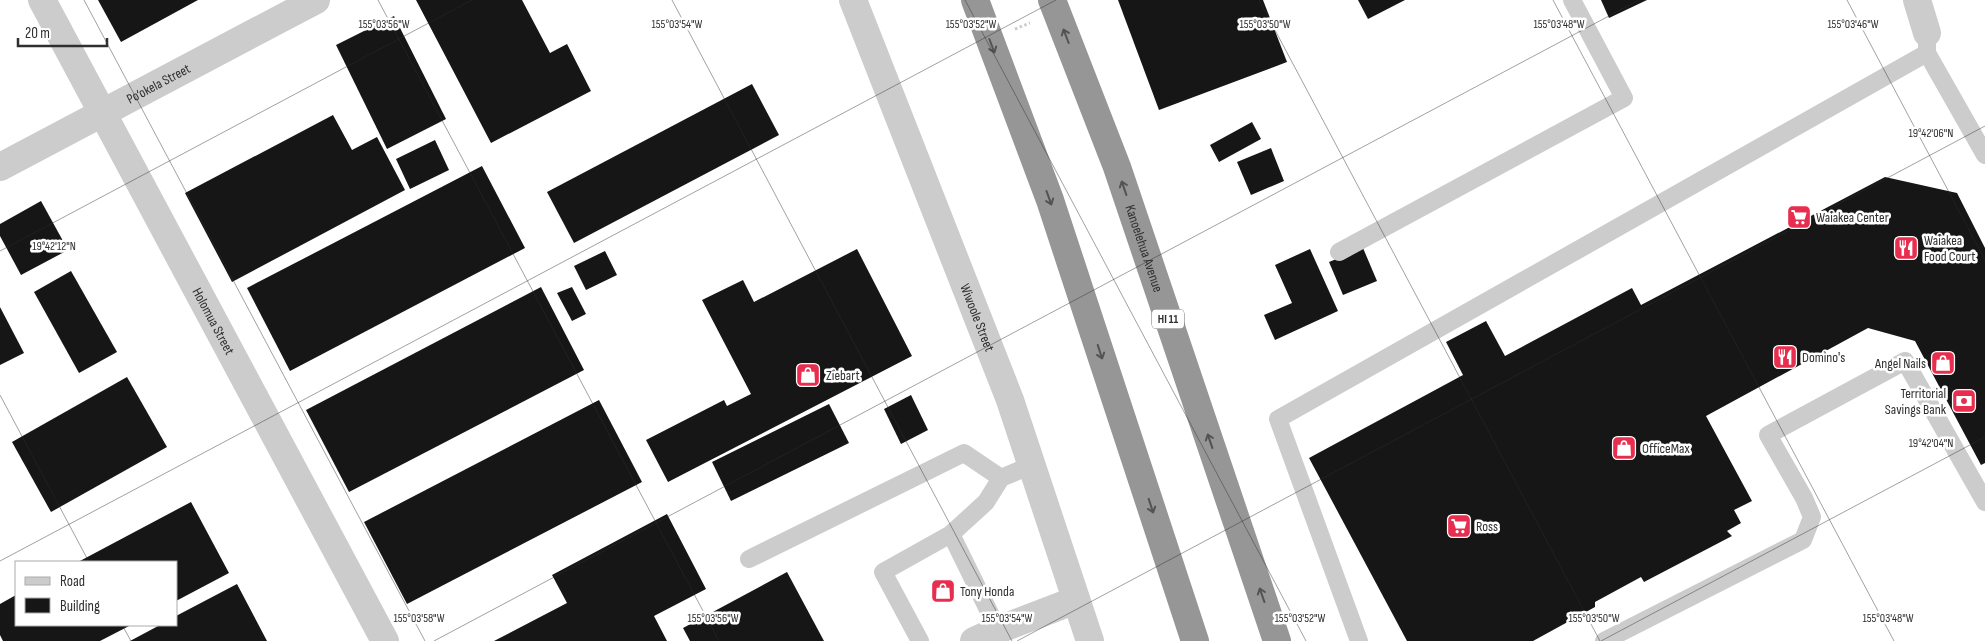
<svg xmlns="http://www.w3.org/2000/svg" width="1985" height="641" viewBox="0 0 1985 641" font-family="'Sofia Sans Condensed',sans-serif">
  <rect width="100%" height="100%" fill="#fff"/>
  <g fill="#161616">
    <path d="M98 0H198L121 42Z"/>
    <path d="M416 0H522L550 53 567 44 591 91 491 143Z"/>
    <path d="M1118 0H1263L1287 62 1159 110Z"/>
    <path d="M1358 0H1405L1368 19Z"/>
    <path d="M1601 0H1647L1609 18Z"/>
    <path d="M394 16 446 119 387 149 336 45Z"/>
    <path d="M752 84 779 135 574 243 547 192Z"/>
    <path d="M333 115 352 150 377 137 405 190 232 282 185 193Z"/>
    <path d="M1252 122 1261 139 1219 162 1210 145Z"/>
    <path d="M435 140 449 170 410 189 396 159Z"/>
    <path d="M1271 148 1284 181 1251 195 1237 162Z"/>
    <path d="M482 166 525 248 290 371 247 288Z"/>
    <path d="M1885 177 1957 193 1985 248V463L1981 465 1915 341 1868 328 1706 416 1752 501 1734 510 1741 523 1727 531 1732 536 1644 582 1641 577 1595 602V607L1533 641H1407L1309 458 1463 375 1446 342 1486 321 1505 356 1632 288 1641 305Z"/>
    <path d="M41 201 68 250 21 275 0 236V224Z"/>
    <path d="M1363 248 1377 281 1343 295 1329 262Z"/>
    <path d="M857 249 912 356 668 482 646 440 724 400 727 406 751 394 702 300 743 280 754 302Z"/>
    <path d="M1310 249 1338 311 1275 340 1264 315 1292 303 1275 265Z"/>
    <path d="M605 251 617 275 586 290 574 266Z"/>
    <path d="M71 271 117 352 79 373 34 292Z"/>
    <path d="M541 287 584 370 349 492 306 410Z"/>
    <path d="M572 287 586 314 572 321 557 293Z"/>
    <path d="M0 307 24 353 0 365Z"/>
    <path d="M127 377 167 447 51 512 12 442Z"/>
    <path d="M911 395 928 430 901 444 884 409Z"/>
    <path d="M599 400 642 482 407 604 364 522Z"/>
    <path d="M829 404 849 443 731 501 712 462Z"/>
    <path d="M191 502 229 573 176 601V562H78Z"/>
    <path d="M667 514 706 589 654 616 667 641H494L567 603 552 575Z"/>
    <path d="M787 572 824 641H690L683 628Z"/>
    <path d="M237 584 267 641H130L160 625H176V616Z"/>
    <path d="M16 595V625H131L100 641H3L0 635V604Z"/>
  </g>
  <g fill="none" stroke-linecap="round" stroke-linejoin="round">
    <path stroke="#ccc" stroke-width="3" stroke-dasharray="2.5 2.5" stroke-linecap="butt" d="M1015 29 1030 23"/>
    <g stroke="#ccc" stroke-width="18">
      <path d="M1927 41V53L1985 155"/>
      <path d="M1339 252 1624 98 1572 0"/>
      <path d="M951 534 998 630"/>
      <path d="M749 559 964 453 1001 478"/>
      <path d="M920 641 883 572 951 534 986 502 1001 478 1032 465"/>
      <path d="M1359 641 1278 419 1927 53"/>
      <path d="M1604 641 1803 540 1812 517 1804 498 1768 435 1905 361 1985 502"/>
    </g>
    <g stroke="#ccc" stroke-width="28">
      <path id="s1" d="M42 0 385 641"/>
      <path id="s2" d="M853 0 1010 400 1090 641"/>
      <path d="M1917 0 1927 33"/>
      <path id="s3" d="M0 167 316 0"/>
      <path d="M974 641 998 630 1076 600"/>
    </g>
    <g stroke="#969696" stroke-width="28">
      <path d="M975 0 1050 200 1195 641"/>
      <path id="s4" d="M1052 0 1117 167 1277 641"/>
    </g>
  </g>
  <defs><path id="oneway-shaft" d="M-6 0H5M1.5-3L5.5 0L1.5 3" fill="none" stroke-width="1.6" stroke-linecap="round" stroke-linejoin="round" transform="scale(1.25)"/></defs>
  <g stroke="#535353">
    <use href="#oneway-shaft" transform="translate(1066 36) rotate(-111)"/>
    <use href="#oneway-shaft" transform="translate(992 46) rotate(69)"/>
    <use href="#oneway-shaft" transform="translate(1124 188) rotate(-109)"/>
    <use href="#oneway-shaft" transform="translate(1049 198) rotate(70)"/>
    <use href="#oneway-shaft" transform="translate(1100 352) rotate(72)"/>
    <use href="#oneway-shaft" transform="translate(1210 441) rotate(-109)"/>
    <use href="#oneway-shaft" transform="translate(1151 506) rotate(72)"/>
    <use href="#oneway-shaft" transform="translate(1262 595) rotate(-109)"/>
  </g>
  <path fill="none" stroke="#2f2f2f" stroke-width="1" stroke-opacity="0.45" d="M84 0 425 641M378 0 719 641M672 0 1012 641M965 0 1306 641M1259 0 1600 641M1553 0 1894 641M1847 0 1985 260M0 251 472 0M0 395 89 562M0 561 1056 0M122 625 131 641M434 641 1639 0M1017 641 1985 126M1601 641 1985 437"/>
  <defs>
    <symbol id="supermarket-square" viewBox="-11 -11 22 22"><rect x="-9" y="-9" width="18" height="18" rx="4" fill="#e82e4f" stroke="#fff"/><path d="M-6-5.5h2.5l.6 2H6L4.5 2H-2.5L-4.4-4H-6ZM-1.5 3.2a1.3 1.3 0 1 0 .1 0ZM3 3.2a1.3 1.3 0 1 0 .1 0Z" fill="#fff"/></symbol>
    <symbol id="restaurant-square" viewBox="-11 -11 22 22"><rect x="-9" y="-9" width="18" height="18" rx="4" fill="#e82e4f" stroke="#fff"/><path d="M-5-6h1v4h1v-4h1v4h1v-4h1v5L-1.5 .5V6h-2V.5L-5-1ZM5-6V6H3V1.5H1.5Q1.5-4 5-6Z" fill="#fff"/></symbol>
    <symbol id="shop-square" viewBox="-11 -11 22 22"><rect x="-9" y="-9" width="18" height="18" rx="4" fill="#e82e4f" stroke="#fff"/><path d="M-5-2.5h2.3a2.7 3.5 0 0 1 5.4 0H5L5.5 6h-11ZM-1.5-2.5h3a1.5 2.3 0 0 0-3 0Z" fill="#fff"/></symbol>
    <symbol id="bank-square" viewBox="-11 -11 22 22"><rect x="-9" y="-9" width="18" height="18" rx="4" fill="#e82e4f" stroke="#fff"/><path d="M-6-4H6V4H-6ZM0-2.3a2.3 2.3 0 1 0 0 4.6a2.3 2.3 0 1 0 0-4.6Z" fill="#fff"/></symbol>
  </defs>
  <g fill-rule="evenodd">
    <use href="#supermarket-square" x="1785" y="203" width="28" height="28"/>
    <use href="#restaurant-square" x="1892" y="234" width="28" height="28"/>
    <use href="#restaurant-square" x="1771" y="343" width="28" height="28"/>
    <use href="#shop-square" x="1929" y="349" width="28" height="28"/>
    <use href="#shop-square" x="794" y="361" width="28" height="28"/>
    <use href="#bank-square" x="1950" y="387" width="28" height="28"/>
    <use href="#shop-square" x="1610" y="434" width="28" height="28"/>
    <use href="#supermarket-square" x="1445" y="512" width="28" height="28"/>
    <use href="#shop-square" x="929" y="577" width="28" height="28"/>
  </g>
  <g text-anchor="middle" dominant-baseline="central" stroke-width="5" stroke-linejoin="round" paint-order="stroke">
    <rect fill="#fff" stroke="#6d6d6d" stroke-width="1" x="1152" y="309.5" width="32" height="19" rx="4"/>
    <g font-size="12" font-weight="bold" fill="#2f2f2f">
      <text x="1168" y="319">HI 11</text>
    </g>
    <g font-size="14" fill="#2f2f2f" stroke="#fff">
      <text stroke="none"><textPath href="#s3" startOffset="179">Po‘okela Street</textPath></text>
      <text stroke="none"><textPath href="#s4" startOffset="265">Kanoelehua Avenue</textPath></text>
      <text stroke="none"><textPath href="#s2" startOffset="341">Wiwoole Street</textPath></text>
      <text stroke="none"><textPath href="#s1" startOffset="364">Holomua Street</textPath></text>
    </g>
    <g font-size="14" fill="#2f2f2f" stroke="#fff" text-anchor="start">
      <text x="1816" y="217">Waiakea Center</text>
      <text x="1924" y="240">Waiakea<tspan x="1924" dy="16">Food Court</tspan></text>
      <text x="1802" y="357">Domino's</text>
      <text x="1926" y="363" text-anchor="end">Angel Nails</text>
      <text x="826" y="375">Ziebart</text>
      <text x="1946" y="393" text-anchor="end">Territorial<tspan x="1946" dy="16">Savings Bank</tspan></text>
      <text x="1642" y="448">OfficeMax</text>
      <text x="1476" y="526">Ross</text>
      <text x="960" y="591">Tony Honda</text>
    </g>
  </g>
  <g font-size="12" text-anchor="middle" fill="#2f2f2f" stroke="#fff" stroke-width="5" stroke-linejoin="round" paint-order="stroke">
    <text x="384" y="28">155°03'56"W</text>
    <text x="677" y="28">155°03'54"W</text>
    <text x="971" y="28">155°03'52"W</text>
    <text x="1265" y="28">155°03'50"W</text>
    <text x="1559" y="28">155°03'48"W</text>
    <text x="1853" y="28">155°03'46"W</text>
    <text x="1931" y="137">19°42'06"N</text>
    <text x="54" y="250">19°42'12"N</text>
    <text x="1931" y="447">19°42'04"N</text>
    <text x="419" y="622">155°03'58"W</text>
    <text x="713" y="622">155°03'56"W</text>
    <text x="1007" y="622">155°03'54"W</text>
    <text x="1300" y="622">155°03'52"W</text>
    <text x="1594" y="622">155°03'50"W</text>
    <text x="1888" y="622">155°03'48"W</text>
  </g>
  <rect x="15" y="561" width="162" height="65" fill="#ffffff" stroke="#acacac"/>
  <rect x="25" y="577" width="25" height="8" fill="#cccccc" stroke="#acacac"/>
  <text x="60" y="586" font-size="15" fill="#2f2f2f">Road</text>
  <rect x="25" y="598" width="25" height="15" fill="#161616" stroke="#acacac"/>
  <text x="60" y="611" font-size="15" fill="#2f2f2f">Building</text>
  <path d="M18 38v8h89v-8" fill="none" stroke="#2f2f2f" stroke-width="2.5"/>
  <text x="25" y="38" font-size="15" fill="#2f2f2f" stroke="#ffffff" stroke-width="4" paint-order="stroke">20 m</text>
</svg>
